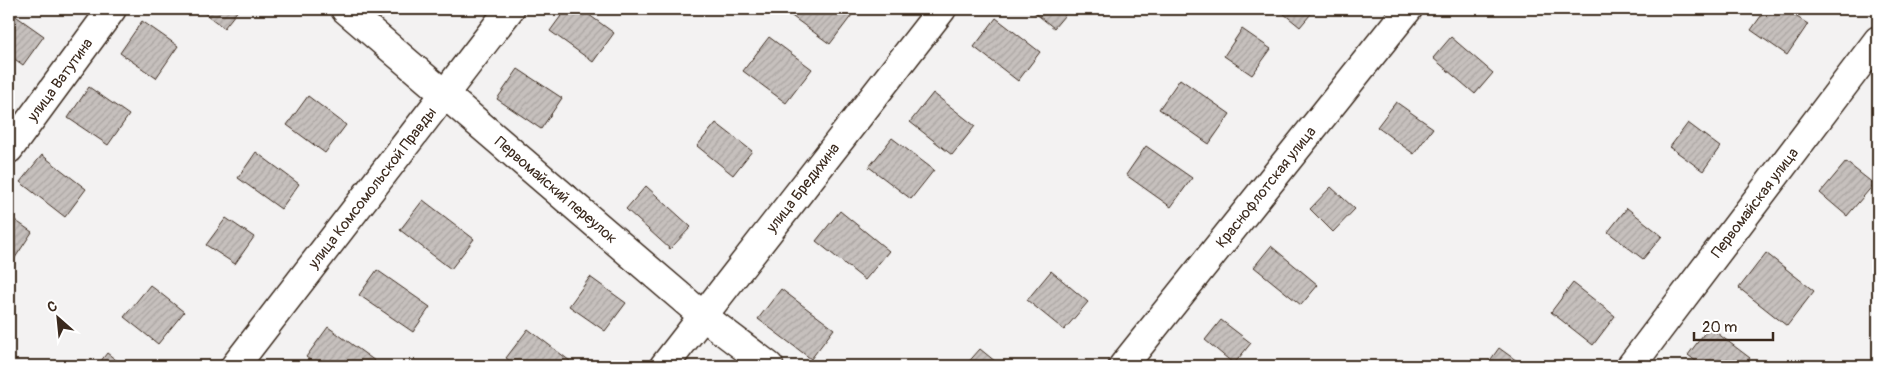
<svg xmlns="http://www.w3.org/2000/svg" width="1887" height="375" viewBox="0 0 1887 375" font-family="Pangolin,sans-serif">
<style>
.building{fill:url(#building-hatch);stroke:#3b2a1e}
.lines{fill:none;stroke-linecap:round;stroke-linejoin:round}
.street-casing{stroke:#3b2a1e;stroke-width:31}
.street{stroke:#fff;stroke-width:28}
.labels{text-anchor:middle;stroke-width:4.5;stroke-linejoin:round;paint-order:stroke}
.street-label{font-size:15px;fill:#3b2a1e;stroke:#fff}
</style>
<defs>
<pattern id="building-hatch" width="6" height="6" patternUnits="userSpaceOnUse" patternTransform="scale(1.25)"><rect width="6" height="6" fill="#c6c0bd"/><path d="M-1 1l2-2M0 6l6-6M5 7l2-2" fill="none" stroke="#aba5a2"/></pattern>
</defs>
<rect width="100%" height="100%" fill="#f3f2f2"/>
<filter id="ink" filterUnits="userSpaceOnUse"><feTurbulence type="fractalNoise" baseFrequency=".02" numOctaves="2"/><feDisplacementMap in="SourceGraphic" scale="10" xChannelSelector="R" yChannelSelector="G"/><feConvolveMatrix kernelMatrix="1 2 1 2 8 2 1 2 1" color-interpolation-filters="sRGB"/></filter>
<g filter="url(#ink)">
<g class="building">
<polygon points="199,9 239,9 224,28"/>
<polygon points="566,9 581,9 614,33 593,62 550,31"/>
<polygon points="782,9 844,9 852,15 830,44"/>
<polygon points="1030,9 1070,9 1054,28"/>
<polygon points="1278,9 1315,9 1300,27"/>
<polygon points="1766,9 1784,9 1808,24 1787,55 1751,30"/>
<polygon points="10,12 44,36 23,65 9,55"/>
<polygon points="996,18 1040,52 1018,81 974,47"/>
<polygon points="142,21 178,46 156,78 120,53"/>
<polygon points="1242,29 1271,49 1252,75 1224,56"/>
<polygon points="769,37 812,69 786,103 743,71"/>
<polygon points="1451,37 1493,73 1475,94 1433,58"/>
<polygon points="518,69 562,98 541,129 497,99"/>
<polygon points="1180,79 1230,114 1209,144 1159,109"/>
<polygon points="89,87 129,115 108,145 68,118"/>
<polygon points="933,93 975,126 952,155 910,122"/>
<polygon points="308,96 346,125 325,153 287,125"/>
<polygon points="1396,102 1433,128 1414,154 1377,127"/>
<polygon points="716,123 752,151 733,175 697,146"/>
<polygon points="1688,123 1720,147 1703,171 1670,147"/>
<polygon points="892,138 934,170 911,199 869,167"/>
<polygon points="1146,146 1192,178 1171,207 1126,175"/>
<polygon points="256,152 299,184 281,209 238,178"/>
<polygon points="42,155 86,189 65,217 20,182"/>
<polygon points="1846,162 1874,184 1847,216 1820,193"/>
<polygon points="646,186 691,227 670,249 626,209"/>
<polygon points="1331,187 1355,209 1333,232 1310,209"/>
<polygon points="423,200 474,239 451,269 400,230"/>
<polygon points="1627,208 1662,236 1643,259 1608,232"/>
<polygon points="840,211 889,251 865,280 816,241"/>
<polygon points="9,216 32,232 11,264 9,262"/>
<polygon points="226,218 254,237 235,264 206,245"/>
<polygon points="1271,246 1318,285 1301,305 1254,267"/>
<polygon points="1766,253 1814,291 1787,326 1739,288"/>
<polygon points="377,270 430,307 413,332 359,295"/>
<polygon points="1051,271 1088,302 1064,330 1027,300"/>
<polygon points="590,277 626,303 605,331 569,306"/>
<polygon points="1573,283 1615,316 1593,345 1551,312"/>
<polygon points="150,285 184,312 158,344 124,317"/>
<polygon points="781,289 834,329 811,359 758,319"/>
<polygon points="1221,320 1251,343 1234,364 1205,340"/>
<polygon points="328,327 375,361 371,366 318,366 306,357"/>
<polygon points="1709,327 1750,358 1744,366 1702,366 1688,355"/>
<polygon points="528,329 570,361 566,366 517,366 506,358"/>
<polygon points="1499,348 1524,366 1486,366"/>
<polygon points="980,349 1001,366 965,366"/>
<polygon points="107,353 124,366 97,366"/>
</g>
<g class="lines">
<g class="street-casing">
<g id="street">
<path id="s1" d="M 345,9 L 703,316 L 769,366"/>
<path id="s2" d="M 9,149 L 112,9"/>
<path id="s3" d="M 235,366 L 510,9"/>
<path id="s4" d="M 664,366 L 942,9"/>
<path id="s5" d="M 1123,366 L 1408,9"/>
<path id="s6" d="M 1631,366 L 1878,40"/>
</g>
</g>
<use href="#street" class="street"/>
</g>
</g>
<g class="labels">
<g class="street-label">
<text dy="5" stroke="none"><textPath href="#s2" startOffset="86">улица Ватутина</textPath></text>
<text dy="5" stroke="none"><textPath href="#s4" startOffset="226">улица Бредихина</textPath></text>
<text dy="5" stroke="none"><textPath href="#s3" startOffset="225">улица Комсомольской Правды</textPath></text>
<text dy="5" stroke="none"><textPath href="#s5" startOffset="229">Краснофлотская улица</textPath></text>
<text dy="5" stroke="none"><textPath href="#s1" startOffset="278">Первомайский переулок</textPath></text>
<text dy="5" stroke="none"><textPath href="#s6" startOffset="205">Первомайская улица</textPath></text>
</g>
</g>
<rect width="1887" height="375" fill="none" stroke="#fff" stroke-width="30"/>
<rect x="15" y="15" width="1857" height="345" fill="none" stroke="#3b2a1e" stroke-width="2" filter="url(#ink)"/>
<g transform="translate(58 318) rotate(333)" stroke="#ffffff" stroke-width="4" paint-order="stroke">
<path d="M0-4L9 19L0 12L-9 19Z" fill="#3b2a1e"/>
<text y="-8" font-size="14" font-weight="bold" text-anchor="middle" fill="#3b2a1e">С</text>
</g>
<path d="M1694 332v8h79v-8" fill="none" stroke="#3b2a1e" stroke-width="2.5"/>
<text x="1702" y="332" font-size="15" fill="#3b2a1e" stroke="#ffffff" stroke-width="4" paint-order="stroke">20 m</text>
</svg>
